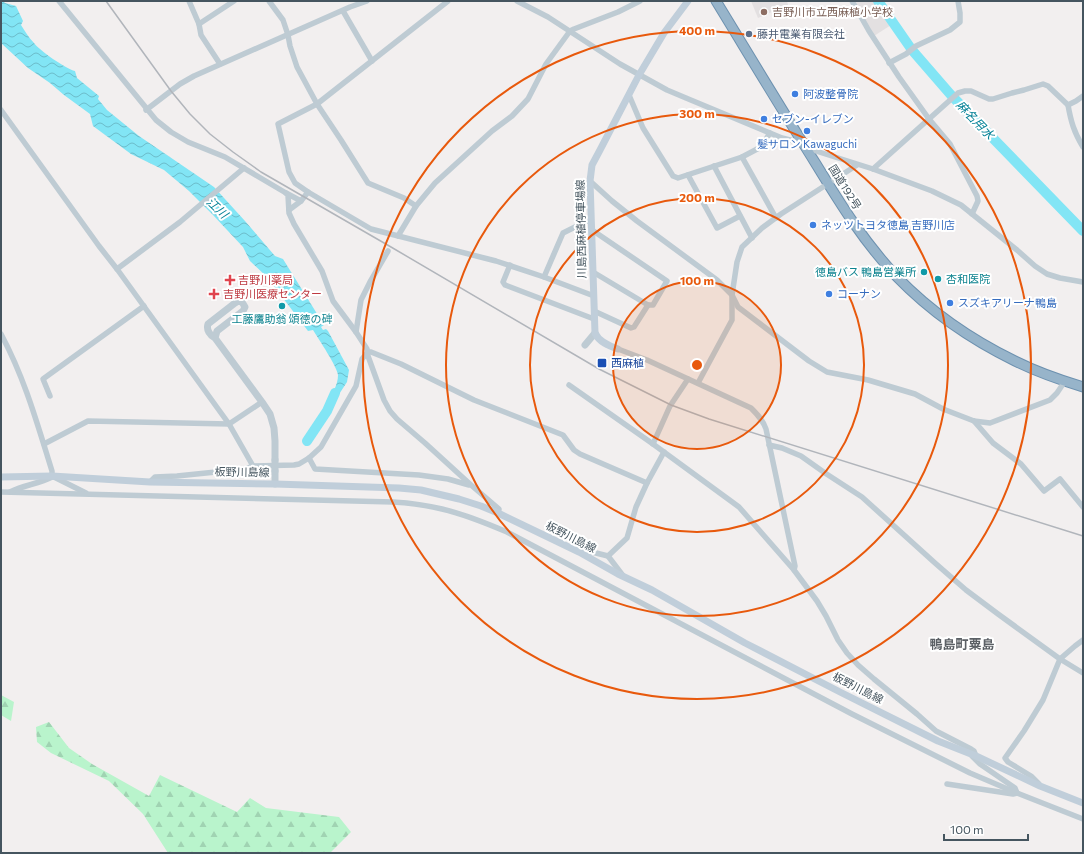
<svg xmlns="http://www.w3.org/2000/svg" width="1084" height="854" viewBox="0 0 1084 854" font-family="Commissioner,'Noto Sans JP',sans-serif">
<style>
.education{fill:#e3e0e1}
.forest{fill:url(#forest-firs)}
.water{fill:url(#water-waves)}
.lines{fill:none;stroke-linecap:round;stroke-linejoin:round}
.river{stroke:#82e5f5;stroke-width:10}
.trunk-casing{stroke:#6d91af;stroke-width:11}
.minor{stroke:#becbd3;stroke-width:5.5}
.tertiary{stroke:#becbd3;stroke-width:7}
.secondary{stroke:#c0ceda;stroke-width:7}
.trunk{stroke:#97b4ca;stroke-width:9}
.rail{stroke:#b1b5bb;stroke-width:1.5}
.tertiary-bridge{stroke:#becbd3;stroke-width:7}
.ring{fill:none;stroke:#e8590c;stroke-width:2}
.education-dot{fill:#8d6e63;stroke:#fff;stroke-width:1.5}
.service-dot{fill:#5c6f8a;stroke:#fff;stroke-width:1.5}
.shop-dot{fill:#3f7fe0;stroke:#fff;stroke-width:1.5}
.culture-dot{fill:#0f9aa8;stroke:#fff;stroke-width:1.5}
.health-dot{fill:#e0444e;stroke:#fff;stroke-width:1.5}
.transit-dot{fill:#1a4fb4;stroke:#fff;stroke-width:1.5}
.labels{text-anchor:middle;stroke-width:4;stroke-linejoin:round;paint-order:stroke}
.education-label{font-size:11px;fill:#785e54;stroke:#fff;text-anchor:start}
.service-label{font-size:11px;fill:#4e5e75;stroke:#fff;text-anchor:start}
.shop-label{font-size:11px;fill:#366cbe;stroke:#fff;text-anchor:start}
.street-label{font-size:11px;fill:#45555f;stroke:#fff}
.culture-label{font-size:11px;fill:#0d838f;stroke:#fff;text-anchor:end}
.health-label{font-size:11px;fill:#be3a42;stroke:#fff;text-anchor:start}
.transit-label{font-size:11px;fill:#164399;stroke:#fff;text-anchor:start}
.water-label{font-size:12px;font-style:italic;fill:#038196;stroke:#fff}
.quarter-label{font-size:13px;font-weight:bold;fill:#5b6065;stroke:#fff}
.centre{fill:#e8590c;stroke:#fff;stroke-width:2}
.ring-label{font-size:12px;text-anchor:middle;font-weight:bold;fill:#e8590c;stroke:#fff;stroke-width:4;stroke-linejoin:round;paint-order:stroke}
</style>
<defs>
<pattern id="forest-firs" width="22" height="20" patternUnits="userSpaceOnUse"><rect width="22" height="20" fill="#b9f4cc"/><path d="M5 1l3.5 6h-7zM16 11l3.5 6h-7z" fill="#a0d3b2"/></pattern>
<pattern id="water-waves" width="16" height="10" patternUnits="userSpaceOnUse"><rect width="16" height="10" fill="#82e5f5"/><path d="M0 5q4-4 8 0t8 0" fill="none" stroke="#6cbcca"/></pattern>
</defs>
<rect width="100%" height="100%" fill="#f2efef"/>
<g class="education">
<polygon points="751,1 787,1 788,5 758,18"/>
<polygon points="854,1 876,1 891,25 874,36"/>
</g>
<g class="forest">
<polygon points="1,695 14,702 11,721 1,715"/>
<polygon points="49,722 69,748 92,764 149,796 160,775 237,812 250,798 266,808 339,817 351,832 330,853 168,853 143,814 109,781 51,753 37,742 36,727"/>
</g>
<path class="water" d="M 1,1 L 3,1 L 5,3 L 16,6 L 23,21 L 21,25 C 25,31 29,38 34,43 C 39,50 66,69 75,71 L 77,78 L 99,96 L 98,99 L 107,110 L 139,136 L 214,187 L 245,221 L 275,256 L 283,259 L 324,325 L 321,327 L 323,330 L 326,329 L 328,331 L 349,370 L 347,382 L 332,405 L 328,402 C 332,394 338,385 338,375 C 338,368 318,338 313,330 L 308,331 L 267,277 L 250,261 L 243,247 L 213,215 L 189,191 L 164,170 L 131,154 L 93,126 L 90,114 L 64,95 L 50,83 L 28,68 L 1,43 Z"/>
<g class="lines">
<g class="river">
<polyline points="878,1 912,50 951,95 1083,231"/>
<polyline points="307,441 327,411 335,393"/>
</g>
<g class="trunk-casing">
<path id="trunk" d="M 716,1 C 749,55 782,110 816,164 C 841,205 864,242 897,277 C 930,311 972,340 1015,361 C 1037,372 1060,380 1083,387"/>
</g>
<g class="minor">
<polyline points="59,1 156,120 171,132 188,142 225,157 286,193 288,195 289,213 294,224 322,271 333,301 356,332 367,349 368,356 384,400 390,411 397,419 425,443 471,485 499,509 498,513"/>
<polyline points="189,1 199,24 201,35 220,64"/>
<polyline points="269,1 283,20 288,35 290,46 297,67 317,104 341,140 368,183 404,198 416,206"/>
<polyline points="448,1 317,104 278,124 289,172 295,183 308,192 371,229 496,261 544,277 594,296"/>
<polyline points="517,1 548,17 620,64 667,90 686,98 782,138 802,143 816,151 873,169 932,191 961,205 1017,250 1035,266 1047,274 1060,278 1083,282"/>
<polyline points="852,1 869,31 899,77 929,119 950,144 977,196 978,201 972,214"/>
<polyline points="343,11 372,61"/>
<polyline points="199,24 234,1"/>
<polyline points="889,63 906,54 916,46 950,30 960,22 960,13 958,1"/>
<polyline points="629,95 643,128 673,176 678,178 742,157 761,147 770,133"/>
<path d="M 1068,105 C 1071,122 1074,132 1083,147"/>
<polyline points="1,110 99,246 117,269 229,424 253,466"/>
<polyline points="146,110 180,84 194,76 350,7 367,1"/>
<polyline points="742,157 776,218"/>
<polyline points="714,166 752,238"/>
<polyline points="873,169 958,93 965,91 971,91 989,99 993,99 1012,93 1024,90 1043,84 1048,86 1068,105 1076,101 1083,96"/>
<polyline points="688,175 717,228 740,216"/>
<polyline points="590,181 612,201 637,221 717,280 732,295 738,307 809,361 827,372 868,380 915,394 943,409 974,421 990,423 1050,400 1057,393 1065,381"/>
<polyline points="286,193 301,201"/>
<polyline points="289,210 301,201 308,192"/>
<polyline points="592,230 667,281 653,305 648,305 593,272"/>
<polyline points="398,236 416,206 435,183 492,131 512,116 528,99 546,64 570,31 574,29 618,12 640,1"/>
<polyline points="510,265 503,282 505,285 594,319"/>
<polyline points="117,269 180,222 244,168"/>
<polyline points="544,277 563,233 591,219"/>
<polyline points="594,311 631,328 634,327 648,305"/>
<polyline points="356,332 361,300 370,282 388,251"/>
<path d="M 1,334 C 25,379 37,423 52,471 L 52,476"/>
<path d="M 618,349 L 647,360 L 751,408 C 757,414 763,420 766,429 L 795,566 L 794,570 L 817,601 L 826,616 L 838,640 L 847,653 L 858,665 L 874,679 L 917,714 L 936,731 L 971,749 L 974,751 L 976,756"/>
<polyline points="368,352 371,352 401,364 474,400 563,435 574,450 580,454 647,483"/>
<polyline points="698,383 732,320 732,295 737,262 742,247 762,228 781,214 857,165"/>
<polyline points="569,385 653,444 724,496 739,507 794,570"/>
<polyline points="50,396 43,379 144,306"/>
<polyline points="974,421 993,443 1021,464 1044,491 1060,479 1083,507"/>
<polyline points="44,444 88,421 229,424 262,402"/>
<polyline points="653,444 670,406 688,379"/>
<polyline points="769,445 782,448 801,456 825,473 862,497 935,563 966,590 998,614 1060,659 1043,700 1024,731 1005,758 1008,762 1031,776 1039,784"/>
<polyline points="309,458 315,469 419,475 448,479 469,485"/>
<polyline points="54,477 86,493"/>
<polyline points="150,482 155,477 177,476 245,469 253,466 294,465 299,464 309,458 321,447 356,386 362,359 368,352"/>
<path d="M 1,492 L 393,502 C 409,503 426,505 442,509 C 464,514 486,523 507,532 L 852,714 L 970,773 L 1017,793 L 1083,819"/>
<path d="M 10,492 C 23,485 39,484 52,477"/>
<polyline points="579,552 584,550 608,556 627,538 636,507 647,483 664,452"/>
<polyline points="608,556 624,577"/>
<polyline points="1083,640 1075,646 1060,659 1083,673"/>
<polyline points="972,756 980,764 1015,788 1017,793"/>
<polyline points="947,784 1013,794 1017,793"/>
</g>
<g class="tertiary">
<path d="M 215,338 L 217,331 L 243,311 L 245,307 L 242,302 L 238,301 L 235,303 L 208,324 C 206,330 210,335 215,338 L 262,402 L 270,414 L 274,428 L 275,441 L 275,460"/>
<polyline points="585,345 595,333"/>
<polyline points="275,471 275,484"/>
</g>
<g class="secondary">
<path d="M 618,349 C 609,346 599,342 595,333 L 590,181 L 592,165 L 600,150 L 639,75 L 664,33 L 688,1"/>
<polyline points="1,477 52,476 150,482 275,484 399,488 421,490 459,499 481,506 498,513 579,552 618,574 652,590 745,643 840,692 938,741 976,756 1040,786 1083,803"/>
</g>
<use href="#trunk" class="trunk"/>
<polyline class="rail" points="106,1 171,91 190,114 210,134 233,152 261,172 391,247 599,369 671,405 709,419 1083,536"/>
<polyline class="tertiary-bridge" points="275,471 275,460"/>
</g>
<circle cx="697" cy="365" r="84" fill="#e8590c" fill-opacity=".12"/>
<g class="ring">
<circle cx="697" cy="365" r="84"/>
<circle cx="697" cy="365" r="167"/>
<circle cx="697" cy="365" r="251"/>
<circle cx="697" cy="365" r="334"/>
</g>
<circle class="education-dot" cx="764" cy="12" r="4"/>
<circle class="service-dot" cx="749" cy="34" r="4"/>
<g class="shop-dot">
<circle cx="795" cy="94" r="4"/>
<circle cx="764" cy="119" r="4"/>
<circle cx="807" cy="131" r="4"/>
<circle cx="813" cy="225" r="4"/>
<circle cx="829" cy="294" r="4"/>
<circle cx="950" cy="303" r="4"/>
</g>
<g class="culture-dot">
<circle cx="924" cy="272" r="4"/>
<circle cx="938" cy="279" r="4"/>
<circle cx="282" cy="306" r="4"/>
</g>
<g class="health-dot">
<path d="M228 274h4v4h4v4h-4v4h-4v-4h-4v-4h4z"/>
<path d="M212 288h4v4h4v4h-4v4h-4v-4h-4v-4h4z"/>
</g>
<rect class="transit-dot" x="597" y="358" width="10" height="10" rx="2"/>
<g class="labels">
<g class="education-label">
<text x="772" y="16">吉野川市立西麻植小学校</text>
</g>
<g class="service-label">
<text x="757" y="38">藤井電業有限会社</text>
</g>
<g class="shop-label">
<text x="803" y="98">阿波整骨院</text>
<text x="772" y="123">セブン-イレブン</text>
<text x="807" y="148" text-anchor="middle">髪サロン Kawaguchi</text>
<text x="821" y="229">ネッツトヨタ徳島 吉野川店</text>
<text x="837" y="298">コーナン</text>
<text x="958" y="307">スズキアリーナ鴨島</text>
</g>
<g class="street-label">
<text transform="translate(845 187) rotate(58)" y="4">国道192号</text>
<text transform="translate(581 229) rotate(-91)" y="4">川島西麻植停車場線</text>
<text transform="translate(242 472) rotate(1)" y="4">板野川島線</text>
<text transform="translate(571 537) rotate(27)" y="4">板野川島線</text>
<text transform="translate(858 688) rotate(27)" y="4">板野川島線</text>
</g>
<g class="culture-label">
<text x="916" y="276">徳島バス 鴨島営業所</text>
<text x="946" y="283" text-anchor="start">杏和医院</text>
<text x="282" y="323" text-anchor="middle">工藤鷹助翁 頌徳の碑</text>
</g>
<g class="health-label">
<text x="238" y="284">吉野川薬局</text>
<text x="223" y="298">吉野川医療センター</text>
</g>
<g class="transit-label">
<text x="611" y="367">西麻植</text>
</g>
<g class="water-label">
<text transform="translate(975 120) rotate(46)" y="4">麻名用水</text>
<text transform="translate(217 208) rotate(43)" y="4">江川</text>
</g>
<g class="quarter-label">
<text x="962" y="649">鴨島町粟島</text>
</g>
</g>
<circle cx="697" cy="365" r="6" class="centre"/>
<g class="ring-label">
<text x="697" y="35">400 m</text>
<text x="697" y="118">300 m</text>
<text x="697" y="202">200 m</text>
<text x="697" y="285">100 m</text>
</g>
<rect width="1084" height="854" fill="none" stroke="#45555f" stroke-width="4"/>
<path d="M944 834v6h84v-6" fill="none" stroke="#45555f" stroke-width="2"/>
<text x="950" y="834" font-size="12" fill="#45555f" stroke="#ffffff" stroke-width="3" paint-order="stroke">100 m</text>
</svg>
